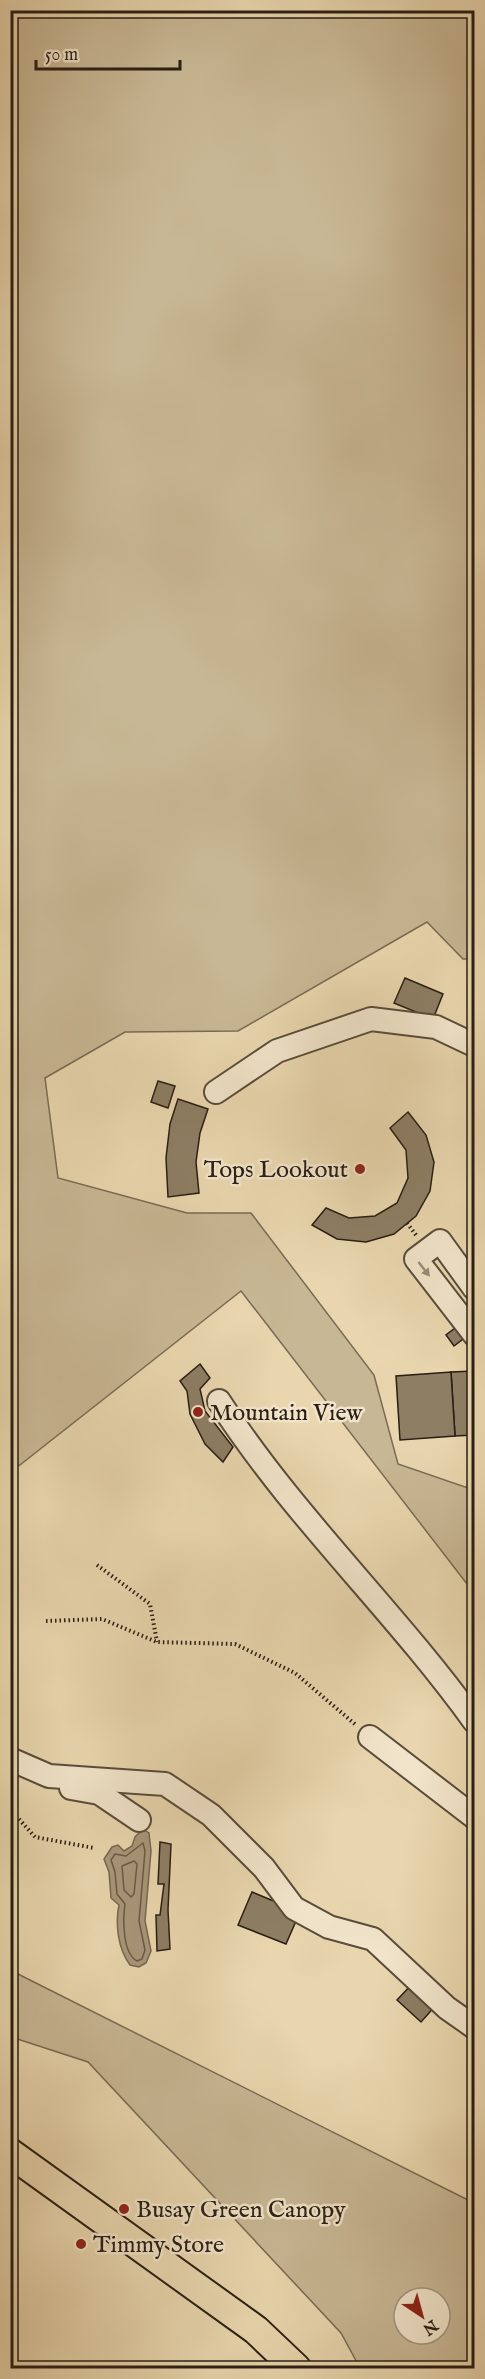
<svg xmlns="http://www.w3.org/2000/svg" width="485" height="2379" viewBox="0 0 485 2379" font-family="'IM FELL English',serif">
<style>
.green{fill:#c8b794;stroke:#786a54;stroke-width:1.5;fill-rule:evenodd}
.water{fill:#a8977a;stroke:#756751;stroke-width:1.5}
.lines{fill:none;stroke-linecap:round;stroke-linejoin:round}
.shore{stroke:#685a47;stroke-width:1.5}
.building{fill:#8d7e64;stroke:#291e14;stroke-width:1.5}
.minor-casing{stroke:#594c3a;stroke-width:26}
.major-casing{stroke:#291e14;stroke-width:32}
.path{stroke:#291e14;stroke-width:4;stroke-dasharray:1.5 3;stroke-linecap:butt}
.minor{stroke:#f1e4ca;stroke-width:22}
.major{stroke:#e9d6ae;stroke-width:28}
.oneway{fill:#978b78}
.poi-dot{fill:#8f2418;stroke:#f1e4ca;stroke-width:2}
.labels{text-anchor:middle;stroke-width:5;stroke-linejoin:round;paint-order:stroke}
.poi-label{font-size:24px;fill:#291e14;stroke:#f1e4ca;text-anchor:start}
</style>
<rect width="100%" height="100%" fill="#e9d6ae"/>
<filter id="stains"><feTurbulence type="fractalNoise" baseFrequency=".00333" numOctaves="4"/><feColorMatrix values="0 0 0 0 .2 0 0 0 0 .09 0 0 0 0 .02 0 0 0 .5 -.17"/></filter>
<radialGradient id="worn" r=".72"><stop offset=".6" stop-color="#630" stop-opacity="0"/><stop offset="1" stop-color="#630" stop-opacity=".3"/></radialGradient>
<g class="green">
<polygon points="11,10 474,11 474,959 463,959 427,922 238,1031 125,1032 45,1078 58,1178 187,1213 251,1213 374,1375 398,1464 474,1490 474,1593 241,1291 11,1472"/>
<path d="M 10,1970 L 474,2203 L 474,2368 L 360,2368 L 341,2333 L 88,2062 L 11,2037 ZM 404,2298 L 440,2298 L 440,2334 L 404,2334 Z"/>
</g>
<path class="water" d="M 143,1829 L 149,1833 L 151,1851 L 145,1921 L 151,1951 L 146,1963 L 139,1967 L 130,1965 C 118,1949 115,1924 119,1905 L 111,1898 L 109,1872 L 104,1859 L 112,1847 L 118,1845 L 124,1851 L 132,1846 L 135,1837 Z"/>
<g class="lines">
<g class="shore">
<path d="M 143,1843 L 145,1851 L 139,1921 L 145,1950 L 142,1959 L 137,1961 C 122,1953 123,1918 125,1904 L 117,1894 L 115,1872 L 111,1860 L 115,1854 L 126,1856 Z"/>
<polygon points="134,1861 137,1864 134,1894 131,1897 124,1890 122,1866"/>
</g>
</g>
<g class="building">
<polygon points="405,978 443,994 433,1019 394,1003"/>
<polygon points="158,1081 175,1086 168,1108 151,1102"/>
<polygon points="178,1099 208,1109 200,1133 196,1162 199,1193 168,1197 166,1158 170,1124"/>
<polygon points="408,1112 426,1135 434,1162 430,1191 416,1216 394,1234 366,1242 337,1239 312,1225 326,1208 349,1218 375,1216 397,1203 408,1178 406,1150 390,1128"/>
<polygon points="463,1322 471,1333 454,1346 446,1335"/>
<polygon points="200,1364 210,1378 200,1389 205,1411 233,1447 223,1462 205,1444 190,1414 187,1391 180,1381"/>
<polygon points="474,1371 474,1435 455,1436 451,1372"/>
<polygon points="451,1372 455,1436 400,1440 396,1376"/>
<polygon points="160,1842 171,1844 168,1910 170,1949 157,1951 156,1915 160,1915 164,1884 158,1884"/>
<polygon points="252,1892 300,1912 286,1944 238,1925"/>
<polygon points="414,1982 437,2004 421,2022 397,2000"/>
</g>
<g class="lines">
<g class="minor-casing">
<g id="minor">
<polyline points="216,1092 277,1051 371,1019 436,1027 474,1045"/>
<polyline points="474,1288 440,1241 416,1259 474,1334"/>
<path d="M 219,1401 C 293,1516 394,1610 474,1721"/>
<polyline points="370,1737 474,1817"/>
<polyline points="10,1759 49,1776 165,1784 211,1815 264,1868 294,1908 329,1927 373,1939 447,2008 474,2027"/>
<polyline points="71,1788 99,1793 139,1820"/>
</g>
</g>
<g class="major-casing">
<polyline id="major" points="10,2153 256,2330 296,2368"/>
</g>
<g class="path">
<polyline points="407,1223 416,1235"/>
<polyline points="97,1565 150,1604 157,1642"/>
<polyline points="46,1621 102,1619 157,1642 235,1644 295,1673 356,1725"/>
<polyline points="10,1809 35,1837 94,1848"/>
</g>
<use href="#minor" class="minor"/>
<use href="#major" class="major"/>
</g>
<defs><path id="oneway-solid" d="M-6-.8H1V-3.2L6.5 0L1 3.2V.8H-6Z" transform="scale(1.5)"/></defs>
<use class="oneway" href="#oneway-solid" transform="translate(424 1269) rotate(52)"/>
<g class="poi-dot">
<circle cx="360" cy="1169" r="6"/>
<circle cx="198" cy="1412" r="6"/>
<circle cx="124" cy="2209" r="6"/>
<circle cx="81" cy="2244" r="6"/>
</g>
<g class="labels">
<g class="poi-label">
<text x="348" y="1177" text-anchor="end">Tops Lookout</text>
<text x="210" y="1420">Mountain View</text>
<text x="136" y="2217">Busay Green Canopy</text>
<text x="93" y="2252">Timmy Store</text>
</g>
</g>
<rect width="485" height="2379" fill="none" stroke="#e9d6ae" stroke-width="36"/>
<rect x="12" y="12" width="461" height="2355" fill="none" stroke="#291e14" stroke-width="3"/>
<rect x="18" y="18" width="449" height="2343" fill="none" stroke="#291e14" stroke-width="1.5"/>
<g transform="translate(422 2316) rotate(144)"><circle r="28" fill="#f1e4ca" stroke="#a19581" stroke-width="1.5"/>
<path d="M0-4.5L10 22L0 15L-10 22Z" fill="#8f2418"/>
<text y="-9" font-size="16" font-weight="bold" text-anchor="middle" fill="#291e14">N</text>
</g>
<path d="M36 60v9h144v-9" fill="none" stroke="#291e14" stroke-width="3"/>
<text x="45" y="60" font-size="18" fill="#291e14" stroke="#f1e4ca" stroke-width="4.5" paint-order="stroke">50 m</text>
<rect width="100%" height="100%" filter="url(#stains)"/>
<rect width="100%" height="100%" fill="url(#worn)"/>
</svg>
